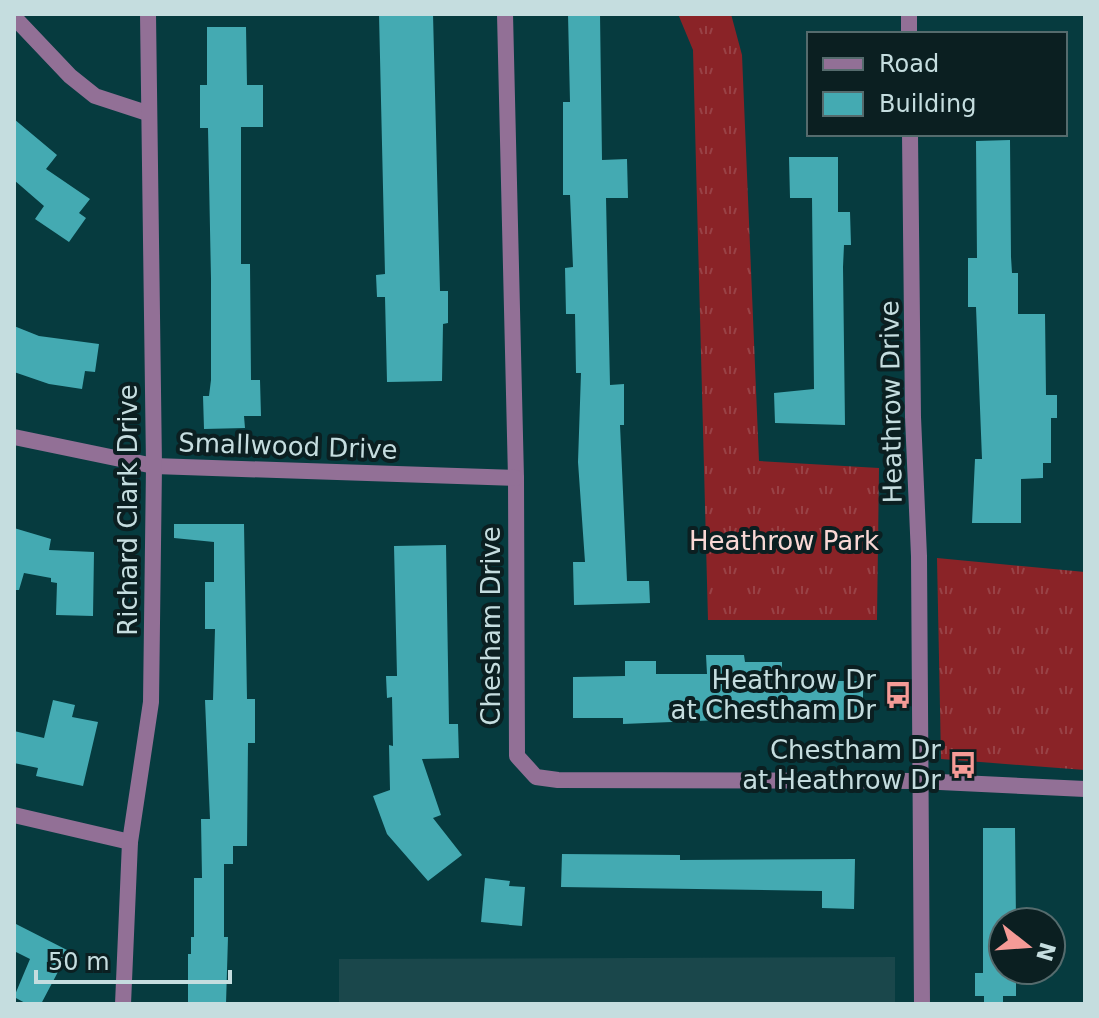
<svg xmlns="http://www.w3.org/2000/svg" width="1099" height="1018" viewBox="0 0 1099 1018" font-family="'DejaVu Sans',sans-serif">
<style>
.built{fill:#1a474b}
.grass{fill:url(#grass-tufts)}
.building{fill:#44aab2}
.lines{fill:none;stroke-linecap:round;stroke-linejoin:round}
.minor{stroke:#927096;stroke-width:16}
.labels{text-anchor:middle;stroke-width:8;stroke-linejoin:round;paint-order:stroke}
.street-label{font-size:26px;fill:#c5dddf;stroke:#0b1f21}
.park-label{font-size:26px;fill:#f9d8d5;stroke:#0b1f21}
.poi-label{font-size:26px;fill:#c5dddf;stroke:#0b1f21;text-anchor:end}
</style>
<defs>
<pattern id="grass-tufts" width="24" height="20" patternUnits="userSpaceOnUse" patternTransform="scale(2)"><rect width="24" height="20" fill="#8a2327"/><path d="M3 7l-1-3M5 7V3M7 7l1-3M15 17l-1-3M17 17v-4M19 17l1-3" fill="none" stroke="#994246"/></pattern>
</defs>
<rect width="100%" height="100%" fill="#063b3f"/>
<polygon class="built" points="895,957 895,1004 339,1004 339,959"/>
<g class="grass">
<polygon points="678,14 731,14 742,55 759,461 879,468 877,620 708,620 693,50"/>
<polygon points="937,558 1085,572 1085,770 941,759"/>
</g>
<g class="building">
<polygon points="379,14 433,14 440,291 448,291 448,323 443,324 442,381 387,382 385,297 377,297 376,275 385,274"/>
<polygon points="568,14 600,14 602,160 627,159 628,198 606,198 610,385 624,384 624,425 620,425 627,581 649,581 650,603 574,605 573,562 585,562 578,462 581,373 576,373 575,314 566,314 565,268 573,267 570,195 563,195 563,102 570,102"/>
<polygon points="207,27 246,27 247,85 263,85 263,127 241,127 241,264 250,264 251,380 260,380 261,416 244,416 245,428 204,429 203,396 209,396 211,380 211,279 208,128 200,128 200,85 207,85"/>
<polygon points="14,119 57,155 46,169 90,199 79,213 86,218 69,242 35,219 44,206 14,180"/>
<polygon points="1010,140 1011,257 1012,273 1018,273 1018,314 1045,314 1046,395 1057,395 1057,418 1051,418 1051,463 1043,463 1043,478 1021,479 1021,523 972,523 975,459 982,459 976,307 968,307 968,258 977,258 976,141"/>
<polygon points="789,157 838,157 838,212 850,212 851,245 844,245 843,267 845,425 775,423 774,393 814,389 812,198 790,198"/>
<polygon points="14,326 39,336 99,344 95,372 85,371 82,389 49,384 14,372"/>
<polygon points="174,524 244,524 247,699 255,699 255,743 248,743 247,846 233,846 233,864 224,864 224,937 228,937 226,1004 188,1004 188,954 191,954 191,937 194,937 194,878 202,878 201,819 210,819 205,700 213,700 215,629 205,629 205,582 214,582 214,542 174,538"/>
<polygon points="14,528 51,539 49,550 94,552 93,616 56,615 57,583 51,582 51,578 24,573 19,590 14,590"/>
<polygon points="446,545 449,724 458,724 459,758 422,759 441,815 433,818 462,855 428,881 387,834 373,796 390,790 389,745 393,746 392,697 387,698 386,676 397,676 394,546"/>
<polygon points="706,655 744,655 745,662 782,662 782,675 794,675 794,681 863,681 863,720 745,719 623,724 623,718 573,718 573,677 625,676 625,661 656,661 656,674 707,674"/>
<polygon points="53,700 75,705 72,717 98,722 83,786 36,776 38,768 14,763 14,731 44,738"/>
<polygon points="983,828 1015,828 1016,922 1003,922 1003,970 1016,970 1016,996 1003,996 1003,1004 984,1004 984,996 975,996 975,973 983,973"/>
<polygon points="562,854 680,855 680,860 855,859 854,909 822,908 822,891 561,887"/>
<polygon points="485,878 510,881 509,886 525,887 522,926 481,922"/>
<polygon points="14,923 69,951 41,1004 27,1004 14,997 30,959 14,951"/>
</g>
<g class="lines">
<g class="minor">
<polyline points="505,14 516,478 517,756 536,777 558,780 919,781 1085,789"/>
<polyline points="909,14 909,34"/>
<polyline points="14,17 70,76 95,96 147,113"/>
<polyline points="910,134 913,417 919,556 922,1004"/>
<polyline points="14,437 154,466 516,478"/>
<polyline points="14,815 130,842"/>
<polyline points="123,1004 130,842 151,702 154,466 148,14"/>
</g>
</g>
<defs>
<g id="bus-bare" transform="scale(2.16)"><path d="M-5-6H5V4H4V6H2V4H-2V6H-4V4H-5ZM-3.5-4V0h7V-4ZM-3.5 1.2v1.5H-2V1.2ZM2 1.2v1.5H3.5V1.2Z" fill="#f59b97" stroke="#0b1f21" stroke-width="2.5" paint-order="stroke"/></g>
</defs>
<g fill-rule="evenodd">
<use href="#bus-bare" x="898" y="695"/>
<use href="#bus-bare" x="963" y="765"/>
</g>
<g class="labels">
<g class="street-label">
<text transform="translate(891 402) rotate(-91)" y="9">Heathrow Drive</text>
<text transform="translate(288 446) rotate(2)" y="9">Smallwood Drive</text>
<text transform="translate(128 510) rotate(-90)" y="9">Richard Clark Drive</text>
<text transform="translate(491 626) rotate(-90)" y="9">Chesham Drive</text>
</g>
<g class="park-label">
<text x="784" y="550">Heathrow Park</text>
</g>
<g class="poi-label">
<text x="876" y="689">Heathrow Dr<tspan x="876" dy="30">at Chestham Dr</tspan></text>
<text x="941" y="759">Chestham Dr<tspan x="941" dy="30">at Heathrow Dr</tspan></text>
</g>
</g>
<rect width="1099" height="1018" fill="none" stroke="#c5dddf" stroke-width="32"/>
<rect x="807" y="32" width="260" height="104" fill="#0b1f21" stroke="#556b6d" stroke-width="2"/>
<rect x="823" y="58" width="40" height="12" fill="#927096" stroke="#556b6d" stroke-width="2"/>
<text x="879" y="72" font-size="24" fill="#c5dddf">Road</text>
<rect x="823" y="92" width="40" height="24" fill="#44aab2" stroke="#556b6d" stroke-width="2"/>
<text x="879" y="112" font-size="24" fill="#c5dddf">Building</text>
<g transform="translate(1027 946) rotate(107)"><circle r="38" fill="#0b1f21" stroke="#556b6d" stroke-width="2"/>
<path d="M0-6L14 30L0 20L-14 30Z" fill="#f59b97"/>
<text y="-12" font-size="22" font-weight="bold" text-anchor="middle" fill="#c5dddf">N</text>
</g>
<path d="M36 970v12h194v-12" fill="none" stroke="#c5dddf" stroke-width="4"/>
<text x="48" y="970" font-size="24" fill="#c5dddf" stroke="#0b1f21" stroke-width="6" paint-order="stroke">50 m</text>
</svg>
